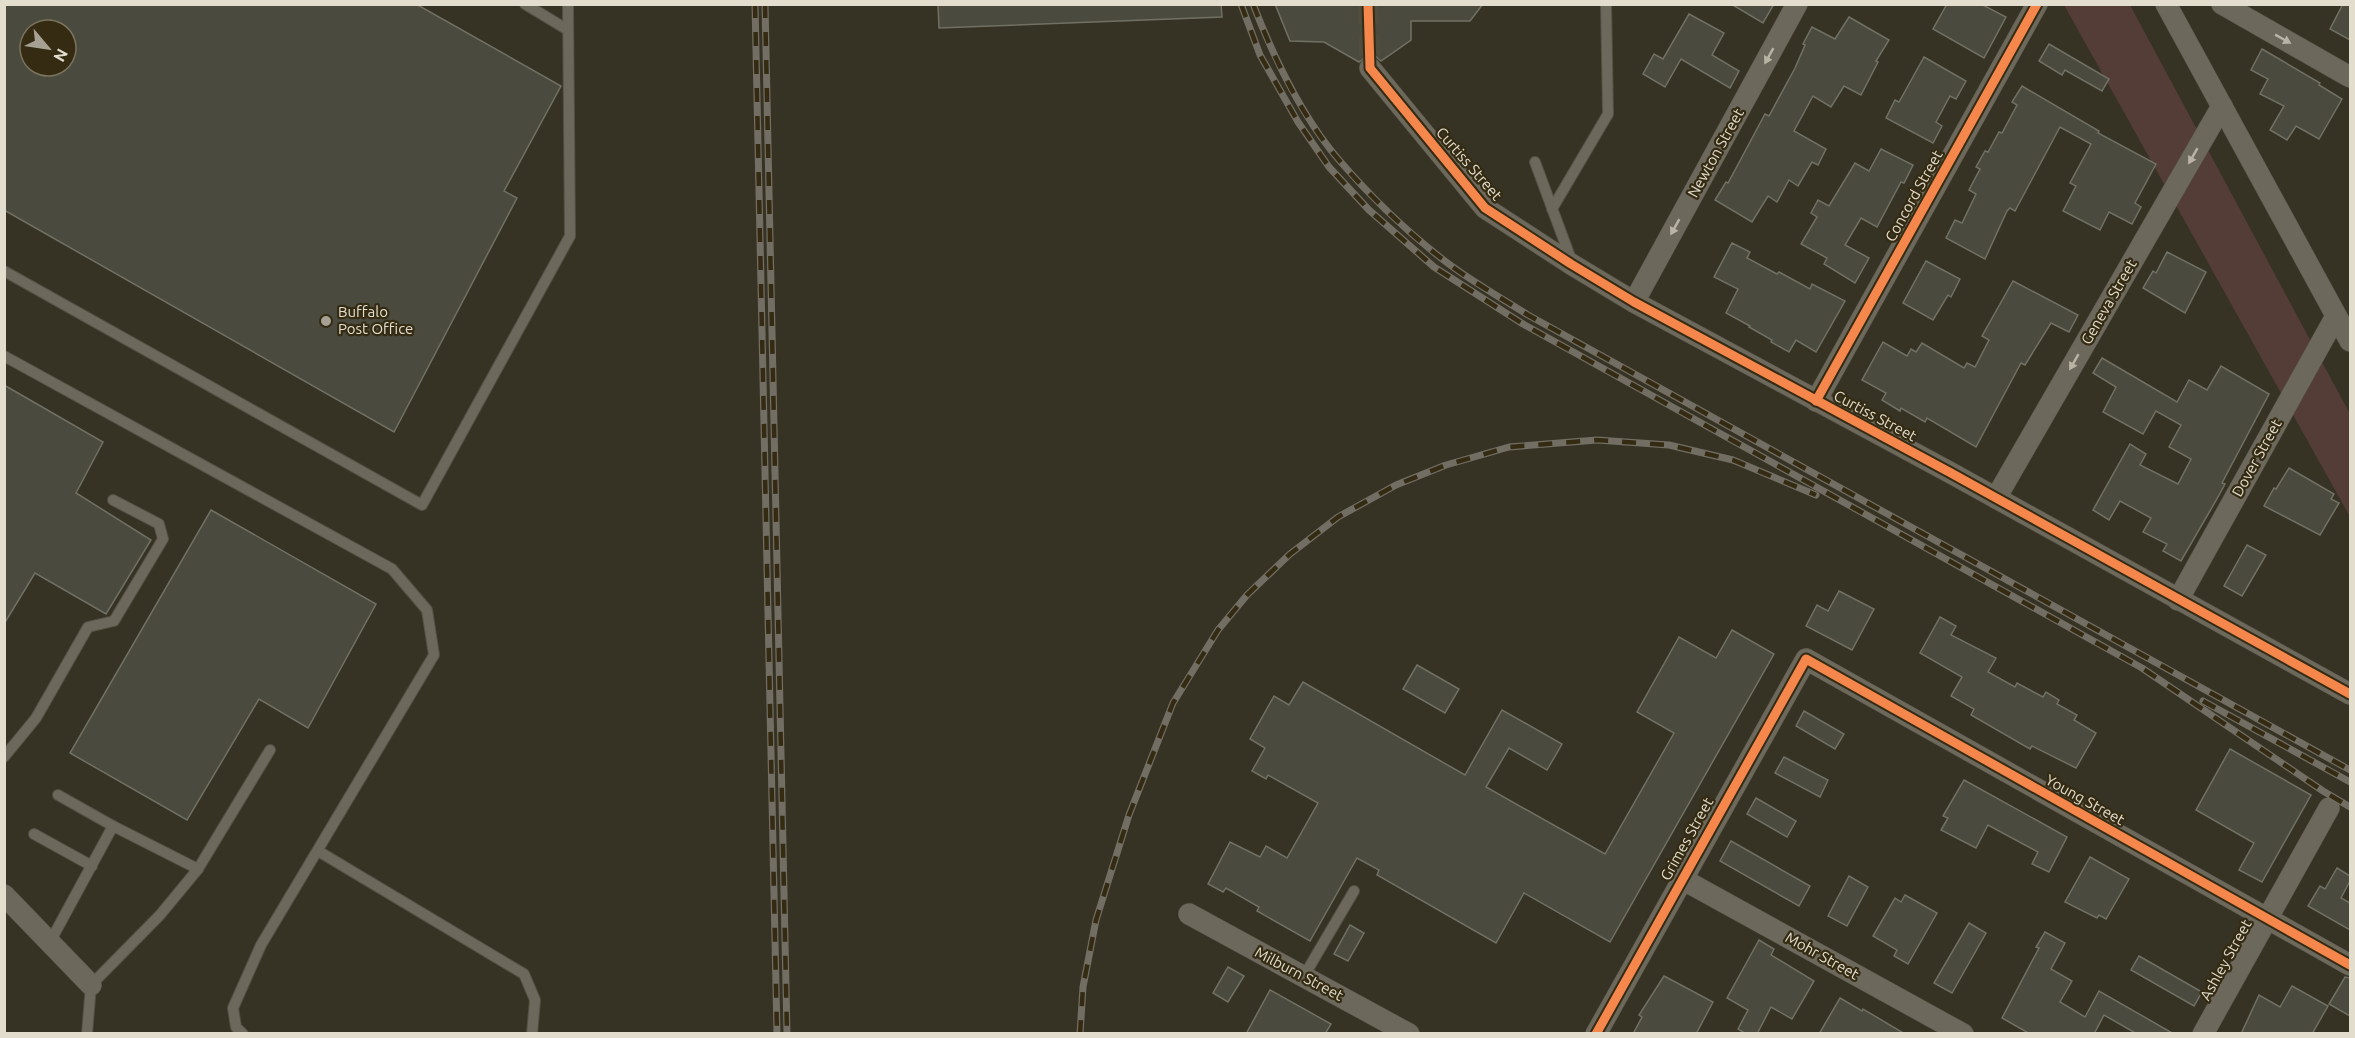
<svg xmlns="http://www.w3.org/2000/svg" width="2355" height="1038" viewBox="0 0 2355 1038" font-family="Ubuntu,sans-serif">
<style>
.green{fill:#543c37}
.building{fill:#4a4a3e;stroke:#707164;stroke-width:1.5;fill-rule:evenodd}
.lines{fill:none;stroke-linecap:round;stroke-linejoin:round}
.minor-tunnel{stroke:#504c3e;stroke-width:21;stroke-dasharray:21 10;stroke-linecap:butt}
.service-casing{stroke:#545044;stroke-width:12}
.minor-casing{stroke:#545044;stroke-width:22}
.service{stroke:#6c685c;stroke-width:10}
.minor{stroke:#6c685c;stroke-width:21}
.rail-casing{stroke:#726e64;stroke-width:7}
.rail{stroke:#342b12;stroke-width:4.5;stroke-dasharray:14;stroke-linecap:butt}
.cycleway-casing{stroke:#342b12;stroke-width:13}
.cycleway{stroke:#f5874c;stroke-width:9}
.oneway{fill:#b9b4a6}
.poi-dot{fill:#a6a192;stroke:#342b12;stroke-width:2}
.labels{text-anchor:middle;stroke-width:4.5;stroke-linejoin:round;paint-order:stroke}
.street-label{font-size:15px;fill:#e3ddce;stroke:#342b12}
.poi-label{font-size:15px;fill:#e3ddce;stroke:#342b12;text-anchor:start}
</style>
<rect width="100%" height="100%" fill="#363224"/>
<polygon class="green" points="2064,5 2130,5 2350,414 2350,514 2349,515"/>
<g class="building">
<path d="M 4,4 L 416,4 L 561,86 L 504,191 L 517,198 L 394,432 L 4,210 ZM 30,30 L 66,30 L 66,66 L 30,66 Z"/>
<polygon points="938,4 1221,4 1222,17 939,28"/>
<polygon points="1275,4 1483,4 1470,21 1411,21 1411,40 1381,61 1375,56 1369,55 1359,62 1324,42 1290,41"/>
<polygon points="1731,4 1774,4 1763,23"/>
<polygon points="1947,4 1981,4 2006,17 1984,58 1933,29"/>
<polygon points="2343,4 2350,4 2350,40 2330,29"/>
<polygon points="1689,14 1724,33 1712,55 1739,71 1730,88 1681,59 1665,87 1643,74 1654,54 1663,59"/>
<polygon points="1849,17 1889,40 1876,61 1878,62 1861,95 1844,86 1831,107 1813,96 1794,131 1826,149 1818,165 1812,162 1798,186 1789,180 1777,202 1768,196 1752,222 1715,200 1726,182 1728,183 1765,114 1769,116 1795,68 1805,45 1803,44 1812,27 1835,39"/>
<polygon points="2049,44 2109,79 2102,91 2065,70 2062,75 2039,61"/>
<polygon points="2262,49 2320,83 2319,85 2342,99 2319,139 2296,126 2287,140 2270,130 2284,106 2260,94 2268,79 2251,70"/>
<polygon points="1924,57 1966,81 1956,99 1950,96 1936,122 1942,126 1933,143 1886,118 1895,100 1899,102"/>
<polygon points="2022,86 2099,131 2098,133 2156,164 2135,203 2141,207 2132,224 2109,212 2100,230 2063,211 2076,186 2070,183 2091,144 2060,127 2015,211 2010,208 2007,211 1985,259 1946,238 1955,220 1962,223 1976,194 1969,190 1980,169 1976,167 1985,151 1988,152 1999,132 2002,133 2017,105 2012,102"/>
<polygon points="1881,149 1913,165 1904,183 1901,182 1877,227 1861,218 1845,245 1869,258 1855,283 1824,264 1827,258 1801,244 1817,217 1811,213 1818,200 1829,206 1855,163 1869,171"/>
<polygon points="1732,243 1750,252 1747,258 1777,274 1779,272 1810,289 1812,284 1845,301 1816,352 1796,340 1789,352 1771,342 1772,340 1749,327 1750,326 1726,313 1738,289 1714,277"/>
<polygon points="2167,252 2206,272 2185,313 2143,288 2153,271 2156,273"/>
<polygon points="1926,261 1960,279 1951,297 1948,295 1933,320 1903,303"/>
<polygon points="2013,281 2078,315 2069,332 2051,323 2025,365 2021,363 1976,447 1927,418 1925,422 1901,408 1900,411 1882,400 1886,393 1862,380 1883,342 1907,356 1911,349 1916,352 1922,343 1964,368 1967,363 1975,367 1989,340 1982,336"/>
<polygon points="2102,358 2177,402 2189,380 2207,390 2221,366 2269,394 2222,483 2225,484 2218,497 2181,561 2163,551 2167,544 2143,532 2151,518 2120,501 2109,520 2093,510 2130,444 2146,454 2140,465 2178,484 2191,459 2169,447 2181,425 2156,411 2143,434 2103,412 2116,387 2093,373"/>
<polygon points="4,385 103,442 76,493 151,540 106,614 35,573 4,624"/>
<polygon points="2289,468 2334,494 2331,499 2339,503 2320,535 2264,506 2274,488 2276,489"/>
<polygon points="211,510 376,604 308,728 259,699 187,820 70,753"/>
<polygon points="2247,545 2266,555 2242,596 2224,586"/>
<polygon points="1839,591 1874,609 1852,650 1806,626 1817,605 1828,611"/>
<polygon points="1940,617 1956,626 1951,635 1996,658 1988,672 2015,687 2017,683 2043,697 2046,692 2059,700 2057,704 2077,715 2074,720 2096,733 2076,768 2032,746 2030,749 1971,715 1974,709 1951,696 1962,677 1920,653"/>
<polygon points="1732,630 1774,654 1610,942 1524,893 1496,943 1377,875 1379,870 1357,858 1310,941 1257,911 1259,907 1226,888 1223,892 1208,884 1230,842 1260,857 1266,846 1287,858 1318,803 1268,775 1266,779 1252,771 1265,748 1250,739 1274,696 1289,705 1303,682 1465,775 1502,710 1562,744 1547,770 1509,748 1486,787 1605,854 1674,733 1637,712 1679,637 1716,658"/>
<polygon points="1417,665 1459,689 1445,713 1403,689"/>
<polygon points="1804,711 1844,734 1835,749 1796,726"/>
<polygon points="2230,749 2311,795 2262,882 2239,870 2254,843 2196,810"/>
<polygon points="1784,757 1828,780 1820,797 1775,773"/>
<polygon points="1964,780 2067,837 2049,872 2032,864 2038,852 1988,825 1976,848 1941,830 1948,818 1943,816"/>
<polygon points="1756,798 1796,821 1787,837 1747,814"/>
<polygon points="1731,841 1810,886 1799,906 1720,861"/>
<polygon points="2090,857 2129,879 2106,919 2099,915 2097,918 2065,902"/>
<polygon points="2337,868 2350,876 2350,881 2341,898 2350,903 2350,930 2308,906 2320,886 2325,889"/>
<polygon points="1849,876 1868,887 1847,926 1828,916"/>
<polygon points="1905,895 1937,913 1908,964 1894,956 1897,950 1873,936 1895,898 1901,902"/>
<polygon points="1969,923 1986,933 1952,993 1934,983"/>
<polygon points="1350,925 1364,933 1348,961 1334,954"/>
<polygon points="2045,932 2065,943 2051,969 2072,981 2060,1002 2085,1017 2099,991 2174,1034 2137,1034 2104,1015 2094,1034 2030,1034 2002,1018 2039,948 2036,947"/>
<polygon points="1759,940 1774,949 1771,955 1814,981 1792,1019 1771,1007 1757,1034 1746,1034 1738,1029 1748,1010 1727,998"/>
<polygon points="2139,956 2202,992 2194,1006 2131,970"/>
<polygon points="1228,967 1244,976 1228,1002 1213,993"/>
<polygon points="1664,976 1713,1002 1696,1034 1633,1034 1642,1017 1639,1015"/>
<polygon points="2345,977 2350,978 2350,1016 2329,1004"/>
<polygon points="2292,986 2328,1006 2312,1034 2241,1034 2259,995 2280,1007"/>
<polygon points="1270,990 1331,1024 1325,1034 1246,1034"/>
<polygon points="1840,998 1862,1011 1863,1009 1905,1034 1819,1034"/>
</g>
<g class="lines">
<polyline class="minor-tunnel" points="1368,4 1370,68"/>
<g class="service-casing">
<g id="service">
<polyline points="525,4 568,30"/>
<polyline points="1535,162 1572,262"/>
<polyline points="1552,209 1608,114 1606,4"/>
<polyline points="4,271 422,505 570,236 568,4"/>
<polyline points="4,356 392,569 427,610 434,655 261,945 233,1008 236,1027 243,1034"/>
<polyline points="4,757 36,718 88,627 114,621 163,539 159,524 113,500"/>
<polyline points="58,795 113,826"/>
<polyline points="34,834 92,866"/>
<polyline points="318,851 524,974 535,1000 532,1034"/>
<polyline points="198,869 270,750"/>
<polyline points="50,942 113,826 198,869 160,915 91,985 87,1034"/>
<polyline points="1304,976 1354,891"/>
</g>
</g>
<g class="minor-casing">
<g id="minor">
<polyline points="2166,4 2350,341"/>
<polyline points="2222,4 2350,77"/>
<polyline points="1370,68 1485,208 1571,264 1634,302 1951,473 2350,694"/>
<polyline points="1634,302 1797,4"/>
<polyline points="1816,401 2037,4"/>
<polyline points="1996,498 2222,106"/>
<polyline points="2178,600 2336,316"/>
<polyline points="1682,879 1963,1034"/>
<polyline points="4,895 91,985"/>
<polyline points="1189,914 1409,1034"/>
<polyline points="1596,1034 1806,659 2350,965"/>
<polyline points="2203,1034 2329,808"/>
</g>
</g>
<use href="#service" class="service"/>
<use href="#minor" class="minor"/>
<g class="rail-casing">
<g id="rail">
<polyline points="755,4 777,1034"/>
<polyline points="765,4 787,1034"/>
<polyline points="1241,4 1260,55 1298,122 1329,167 1369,210 1434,267 1523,324 2142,668 2323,791 2350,807"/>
<path d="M 1253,4 C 1274,58 1301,116 1339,160 C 1369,195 1404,229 1441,258 C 1467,279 1500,297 1528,315 L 2350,770"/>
<polyline points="2203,701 2350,782"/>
<polyline points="1080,1034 1083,987 1096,920 1129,815 1173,703 1218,630 1247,595 1290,554 1338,517 1396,485 1446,465 1509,447 1597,440 1669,445 1733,460 1816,495"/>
</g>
</g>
<use href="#rail" class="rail"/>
<g class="cycleway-casing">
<g id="cycleway">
<polyline points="1368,4 1370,68 1485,208 1571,264 1634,302 1951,473 2350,694"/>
<polyline points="1816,401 2037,4"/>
<polyline points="1596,1034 1806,659 2350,965"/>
</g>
</g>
<use href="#cycleway" class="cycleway"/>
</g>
<defs><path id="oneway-solid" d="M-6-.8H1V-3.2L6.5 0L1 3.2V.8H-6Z" transform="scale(1.5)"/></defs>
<g class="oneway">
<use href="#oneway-solid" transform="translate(2283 39) rotate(29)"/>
<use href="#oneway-solid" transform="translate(1769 56) rotate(119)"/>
<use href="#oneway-solid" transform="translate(2193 156) rotate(120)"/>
<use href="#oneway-solid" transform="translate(1675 227) rotate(119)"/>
<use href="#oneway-solid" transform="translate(2074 362) rotate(120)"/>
</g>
<circle class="poi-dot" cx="326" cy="321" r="6"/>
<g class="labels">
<g class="street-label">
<text transform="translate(1716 153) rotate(-61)" y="5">Newton Street</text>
<text transform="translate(1469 164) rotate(49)" y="5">Curtiss Street</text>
<text transform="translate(1914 196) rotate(-61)" y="5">Concord Street</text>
<text transform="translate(2109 302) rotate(-60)" y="5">Geneva Street</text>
<text transform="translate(1875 416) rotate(28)" y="5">Curtiss Street</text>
<text transform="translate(2257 458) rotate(-61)" y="5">Dover Street</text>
<text transform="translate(2085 800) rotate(29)" y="5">Young Street</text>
<text transform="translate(1687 839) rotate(-61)" y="5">Grimes Street</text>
<text transform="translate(1822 956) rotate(29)" y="5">Mohr Street</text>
<text transform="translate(2226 960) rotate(-61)" y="5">Ashley Street</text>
<text transform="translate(1299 974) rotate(28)" y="5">Milburn Street</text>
</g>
<g class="poi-label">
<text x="338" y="317">Buffalo<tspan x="338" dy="17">Post Office</tspan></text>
</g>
</g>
<rect width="2355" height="1038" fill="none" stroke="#e3ddce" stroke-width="12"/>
<g transform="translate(48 48) rotate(119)"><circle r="28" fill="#342b12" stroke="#7a725d" stroke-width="1.5"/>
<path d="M0-4.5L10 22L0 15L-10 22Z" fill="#a6a192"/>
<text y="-9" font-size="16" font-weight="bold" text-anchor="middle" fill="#e3ddce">N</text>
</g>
</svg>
